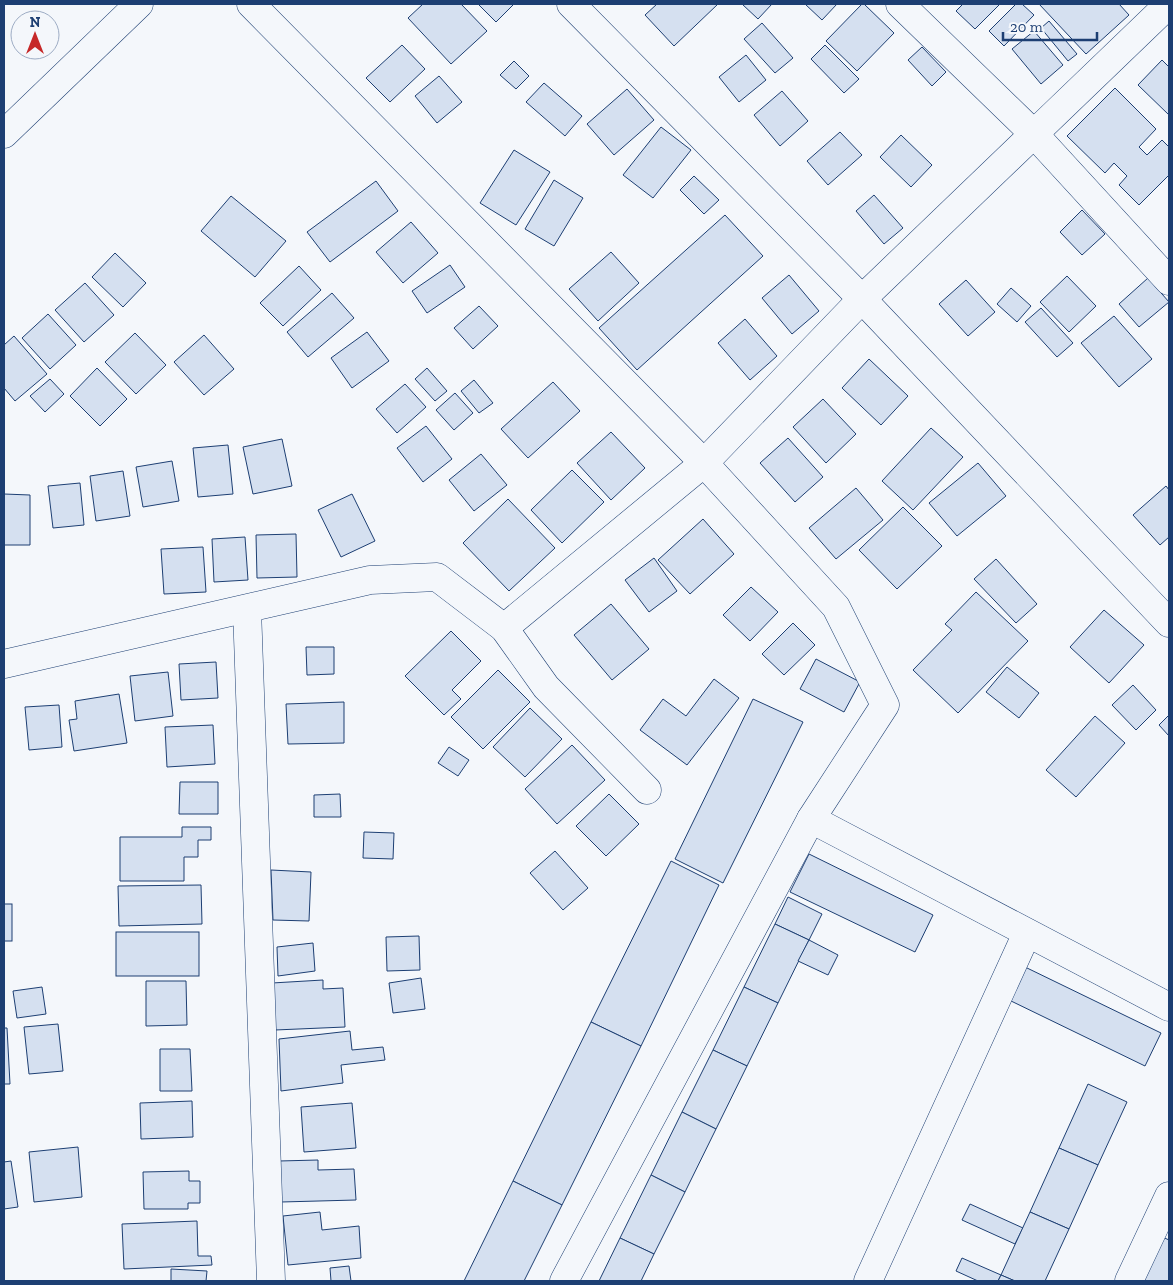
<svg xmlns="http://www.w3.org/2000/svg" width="1173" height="1285" viewBox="0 0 1173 1285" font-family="'Zilla Slab',serif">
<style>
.building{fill:#d5e0f0;stroke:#1d3f73}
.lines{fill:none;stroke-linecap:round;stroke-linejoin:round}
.minor-casing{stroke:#1d3f73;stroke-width:29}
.minor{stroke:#f4f7fb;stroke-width:28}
</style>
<rect width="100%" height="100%" fill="#f4f7fb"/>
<g class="building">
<polygon points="423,4 461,4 487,31 451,64 408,18"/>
<polygon points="478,4 514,4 496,22"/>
<polygon points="657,4 718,4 674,46 645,15"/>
<polygon points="742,4 772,4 758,19"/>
<polygon points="805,4 837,4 822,20"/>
<polygon points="862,4 864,4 894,33 857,71 826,41"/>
<polygon points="963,4 1000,4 975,29 956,11"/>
<polygon points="1016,4 1022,4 1034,15 1004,46 989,31"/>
<polygon points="1039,4 1119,4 1129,15 1086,54"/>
<polygon points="1049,21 1077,54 1068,61 1041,28"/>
<polygon points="762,23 793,58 775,73 744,39"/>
<polygon points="1034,31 1063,65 1041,84 1012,49"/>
<polygon points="402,45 425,69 390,102 366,78"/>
<polygon points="825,45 859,79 844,93 811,59"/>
<polygon points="922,47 946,72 932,86 908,60"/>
<polygon points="746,55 766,80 739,102 719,77"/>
<polygon points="1162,60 1169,67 1169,115 1138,85"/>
<polygon points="514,61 529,76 516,89 500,75"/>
<polygon points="439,76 462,102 437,123 415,96"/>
<polygon points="544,83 582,116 565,136 526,102"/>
<polygon points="1115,88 1156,129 1139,147 1147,155 1162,140 1169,147 1169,175 1139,205 1119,185 1127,176 1114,163 1105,173 1067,136"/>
<polygon points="627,89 654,120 614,155 587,124"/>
<polygon points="782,91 808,121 780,146 754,115"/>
<polygon points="661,127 691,150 653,198 623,175"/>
<polygon points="840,132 862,155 828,185 807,161"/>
<polygon points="901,135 932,165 911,187 880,157"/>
<polygon points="514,150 550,172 516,225 480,203"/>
<polygon points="694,176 719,200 704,214 680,190"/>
<polygon points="554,180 583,198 554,246 525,229"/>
<polygon points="376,181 398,211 330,262 307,232"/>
<polygon points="874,195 903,228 884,244 856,211"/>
<polygon points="231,196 286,241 255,277 201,231"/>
<polygon points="1082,210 1105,234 1082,255 1060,232"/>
<polygon points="725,215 763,256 637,370 599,328"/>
<polygon points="411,222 438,253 403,283 376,252"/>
<polygon points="611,252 639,283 598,321 569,289"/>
<polygon points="115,253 146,283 123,307 92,277"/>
<polygon points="450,265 465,287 427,313 412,291"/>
<polygon points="299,266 321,290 283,326 260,303"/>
<polygon points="789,275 819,311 792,334 762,298"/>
<polygon points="1067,276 1096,306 1069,332 1040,302"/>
<polygon points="1148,278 1169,302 1139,327 1119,304"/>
<polygon points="966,280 995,312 968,336 939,304"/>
<polygon points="85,283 114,315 84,342 55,310"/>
<polygon points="1011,288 1031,306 1017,322 997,304"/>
<polygon points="332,293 354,318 308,357 287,332"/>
<polygon points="479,306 498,326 473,349 454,328"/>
<polygon points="1041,308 1073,343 1057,357 1025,322"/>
<polygon points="48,314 76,345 50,369 22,338"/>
<polygon points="1114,316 1152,359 1119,387 1081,343"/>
<polygon points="745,319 777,356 750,380 718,343"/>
<polygon points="367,332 389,361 352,388 331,358"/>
<polygon points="135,333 166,365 136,394 105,362"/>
<polygon points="204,335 234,369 204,395 174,362"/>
<polygon points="14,336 47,374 15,401 4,388 4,345"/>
<polygon points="869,359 908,396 881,425 842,388"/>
<polygon points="97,368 127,399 100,426 70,396"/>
<polygon points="427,368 447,391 435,401 415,379"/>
<polygon points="50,379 64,394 45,412 30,396"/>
<polygon points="474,380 493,403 479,413 461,391"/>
<polygon points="553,382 580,411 528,458 501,429"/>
<polygon points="405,384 426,407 397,433 376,409"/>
<polygon points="455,393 473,413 454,430 436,410"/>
<polygon points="823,399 856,434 826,463 793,427"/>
<polygon points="426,426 452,459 423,482 397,448"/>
<polygon points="931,428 963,457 913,510 882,481"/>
<polygon points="611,432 645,468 611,500 577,463"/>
<polygon points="788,438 823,477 795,502 760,463"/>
<polygon points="282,439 292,486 253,494 243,447"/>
<polygon points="228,445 233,494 198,497 193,448"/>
<polygon points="481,454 507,485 474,511 449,480"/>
<polygon points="172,461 179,501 143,507 136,467"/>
<polygon points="978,463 1006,496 957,536 929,503"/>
<polygon points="572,470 604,502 562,543 531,510"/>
<polygon points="123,471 130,516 96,521 90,476"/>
<polygon points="80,483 84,525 53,528 48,486"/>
<polygon points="1166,486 1169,490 1169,537 1160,545 1133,515"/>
<polygon points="856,488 883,520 836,559 809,528"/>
<polygon points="4,494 30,495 30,545 4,545"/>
<polygon points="352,494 375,541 341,557 318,510"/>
<polygon points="508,499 555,548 509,591 463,543"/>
<polygon points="903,507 942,546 897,589 859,550"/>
<polygon points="703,519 734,554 690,594 658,560"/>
<polygon points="296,534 297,577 257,578 256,535"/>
<polygon points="245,537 248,580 214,582 212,539"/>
<polygon points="203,547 206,592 164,594 161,549"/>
<polygon points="654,558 677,591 649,612 625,580"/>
<polygon points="996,559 1037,604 1016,623 974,579"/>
<polygon points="751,587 778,612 750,641 723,615"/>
<polygon points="976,592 1028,641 958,713 913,670 952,630 945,624"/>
<polygon points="611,604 649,649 612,680 574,635"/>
<polygon points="1104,610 1144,645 1109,683 1070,647"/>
<polygon points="793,623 815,645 784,675 762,654"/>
<polygon points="451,631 481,661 452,690 461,699 444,715 405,676"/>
<polygon points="306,647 334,647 334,674 307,675"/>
<polygon points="816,659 860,682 844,712 800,689"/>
<polygon points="216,662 218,698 181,700 179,664"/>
<polygon points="1007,667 1039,693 1019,718 986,692"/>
<polygon points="498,670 530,702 483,749 451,717"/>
<polygon points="168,672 173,716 135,721 130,676"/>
<polygon points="714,679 739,698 687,765 640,730 663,699 686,716"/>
<polygon points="1133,685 1156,710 1136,730 1112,705"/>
<polygon points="119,694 127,743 74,751 69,720 77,719 75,701"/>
<polygon points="753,699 803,722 723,883 675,859"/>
<polygon points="344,702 344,743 288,744 286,704"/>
<polygon points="59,705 62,747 29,750 25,707"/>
<polygon points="530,708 562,739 525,777 493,747"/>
<polygon points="1169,715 1169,736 1159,725"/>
<polygon points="1095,716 1125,743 1076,797 1046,770"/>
<polygon points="213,725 215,764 167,767 165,727"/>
<polygon points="572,745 605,780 557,824 525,789"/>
<polygon points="449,747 469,760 458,776 438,763"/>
<polygon points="180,782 218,782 218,814 179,814"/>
<polygon points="340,794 341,817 314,817 314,795"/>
<polygon points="609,794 639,824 606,856 576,826"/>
<polygon points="182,827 211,827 211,840 198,840 198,857 184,857 184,881 120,881 120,837 182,837"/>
<polygon points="364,832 394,833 393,859 363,858"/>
<polygon points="555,851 588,888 563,910 530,873"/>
<polygon points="809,854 933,915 915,952 790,892"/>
<polygon points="671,861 719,885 641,1046 591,1022"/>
<polygon points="271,870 311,872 309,921 273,920"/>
<polygon points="201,885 202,924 119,926 118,886"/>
<polygon points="788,897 822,914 809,940 775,924"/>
<rect x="4" y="904" width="8" height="37"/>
<polygon points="775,924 809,940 778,1003 744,987"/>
<rect x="116" y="932" width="83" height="44"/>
<polygon points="419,936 420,970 387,971 386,937"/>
<polygon points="809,940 838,955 828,975 798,961"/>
<polygon points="313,943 315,971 278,976 277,947"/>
<polygon points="1025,967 1161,1033 1145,1066 1009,1000"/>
<polygon points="421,978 425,1009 393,1013 389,983"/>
<polygon points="323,980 323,989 343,988 345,1027 275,1030 272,983"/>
<polygon points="146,981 186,981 187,1025 146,1026"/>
<polygon points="42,987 46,1014 17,1018 13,991"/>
<polygon points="744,987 778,1003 747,1066 713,1050"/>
<polygon points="591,1022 641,1046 562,1205 513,1181"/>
<polygon points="58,1024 63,1071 29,1074 24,1027"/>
<polygon points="4,1028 7,1028 10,1084 4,1084"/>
<polygon points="350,1031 352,1050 383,1047 385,1060 341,1065 343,1083 281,1091 279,1039"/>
<polygon points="160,1049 190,1049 192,1091 160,1091"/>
<polygon points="713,1050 747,1066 716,1129 682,1112"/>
<polygon points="1088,1084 1127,1102 1098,1165 1059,1148"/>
<polygon points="192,1101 193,1137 141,1139 140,1103"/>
<polygon points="352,1103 356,1148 304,1152 301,1107"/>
<polygon points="682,1112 716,1129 685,1192 651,1175"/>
<polygon points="78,1147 82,1197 34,1202 29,1152"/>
<polygon points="1059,1148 1098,1165 1069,1229 1030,1212"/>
<polygon points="318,1160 318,1170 354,1169 356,1200 281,1202 279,1161"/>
<polygon points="11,1161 18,1207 4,1209 4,1162"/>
<polygon points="189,1171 189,1181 200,1181 200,1203 188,1203 188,1209 144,1209 143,1172"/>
<polygon points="651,1175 685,1192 654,1254 620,1238"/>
<polygon points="513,1181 562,1205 524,1281 464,1281"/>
<polygon points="970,1204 1023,1228 1015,1244 962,1220"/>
<polygon points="320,1212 322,1230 359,1226 361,1258 288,1265 283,1216"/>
<polygon points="1030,1212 1069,1229 1045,1281 1015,1281 1001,1275"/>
<polygon points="197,1221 198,1256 211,1256 212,1265 124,1269 122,1224"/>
<polygon points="1147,1230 1169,1240 1169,1281 1147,1281 1128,1273"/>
<polygon points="620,1238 654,1254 641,1281 599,1281"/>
<polygon points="962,1258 1001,1275 998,1281 978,1281 956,1271"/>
<polygon points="349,1266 351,1281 331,1281 330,1268"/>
<polygon points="171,1269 207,1271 206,1281 171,1281"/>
<polygon points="1001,1275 1015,1281 998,1281"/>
</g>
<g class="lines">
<g class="minor-casing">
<g id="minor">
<polyline points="251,4 704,463 836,607 885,705 811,819 564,1281"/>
<polyline points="571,4 862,299 1169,623"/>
<polyline points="900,4 1035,135 1169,281"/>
<polyline points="4,134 139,4"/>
<polyline points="247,609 271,1281"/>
<polyline points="504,628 704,463 862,299 1169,4"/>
<polyline points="4,664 370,580 437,577 504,628 546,687 647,790"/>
<polyline points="811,819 1169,1007"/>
<polyline points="868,1281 1027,933"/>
<polyline points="1129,1281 1169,1196"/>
</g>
</g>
<use href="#minor" class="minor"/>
</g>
<rect width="1173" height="1285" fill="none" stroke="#1d3f73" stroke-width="10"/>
<g transform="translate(35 35)"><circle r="24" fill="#f4f7fb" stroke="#9eadc5"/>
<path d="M0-4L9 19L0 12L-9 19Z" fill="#c62828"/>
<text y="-8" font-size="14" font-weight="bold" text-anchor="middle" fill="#1d3f73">N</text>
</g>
<path d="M1003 32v8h94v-8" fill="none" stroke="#1d3f73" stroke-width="2.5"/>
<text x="1010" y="32" font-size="15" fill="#1d3f73" stroke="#f4f7fb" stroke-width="4" paint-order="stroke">20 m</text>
</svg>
